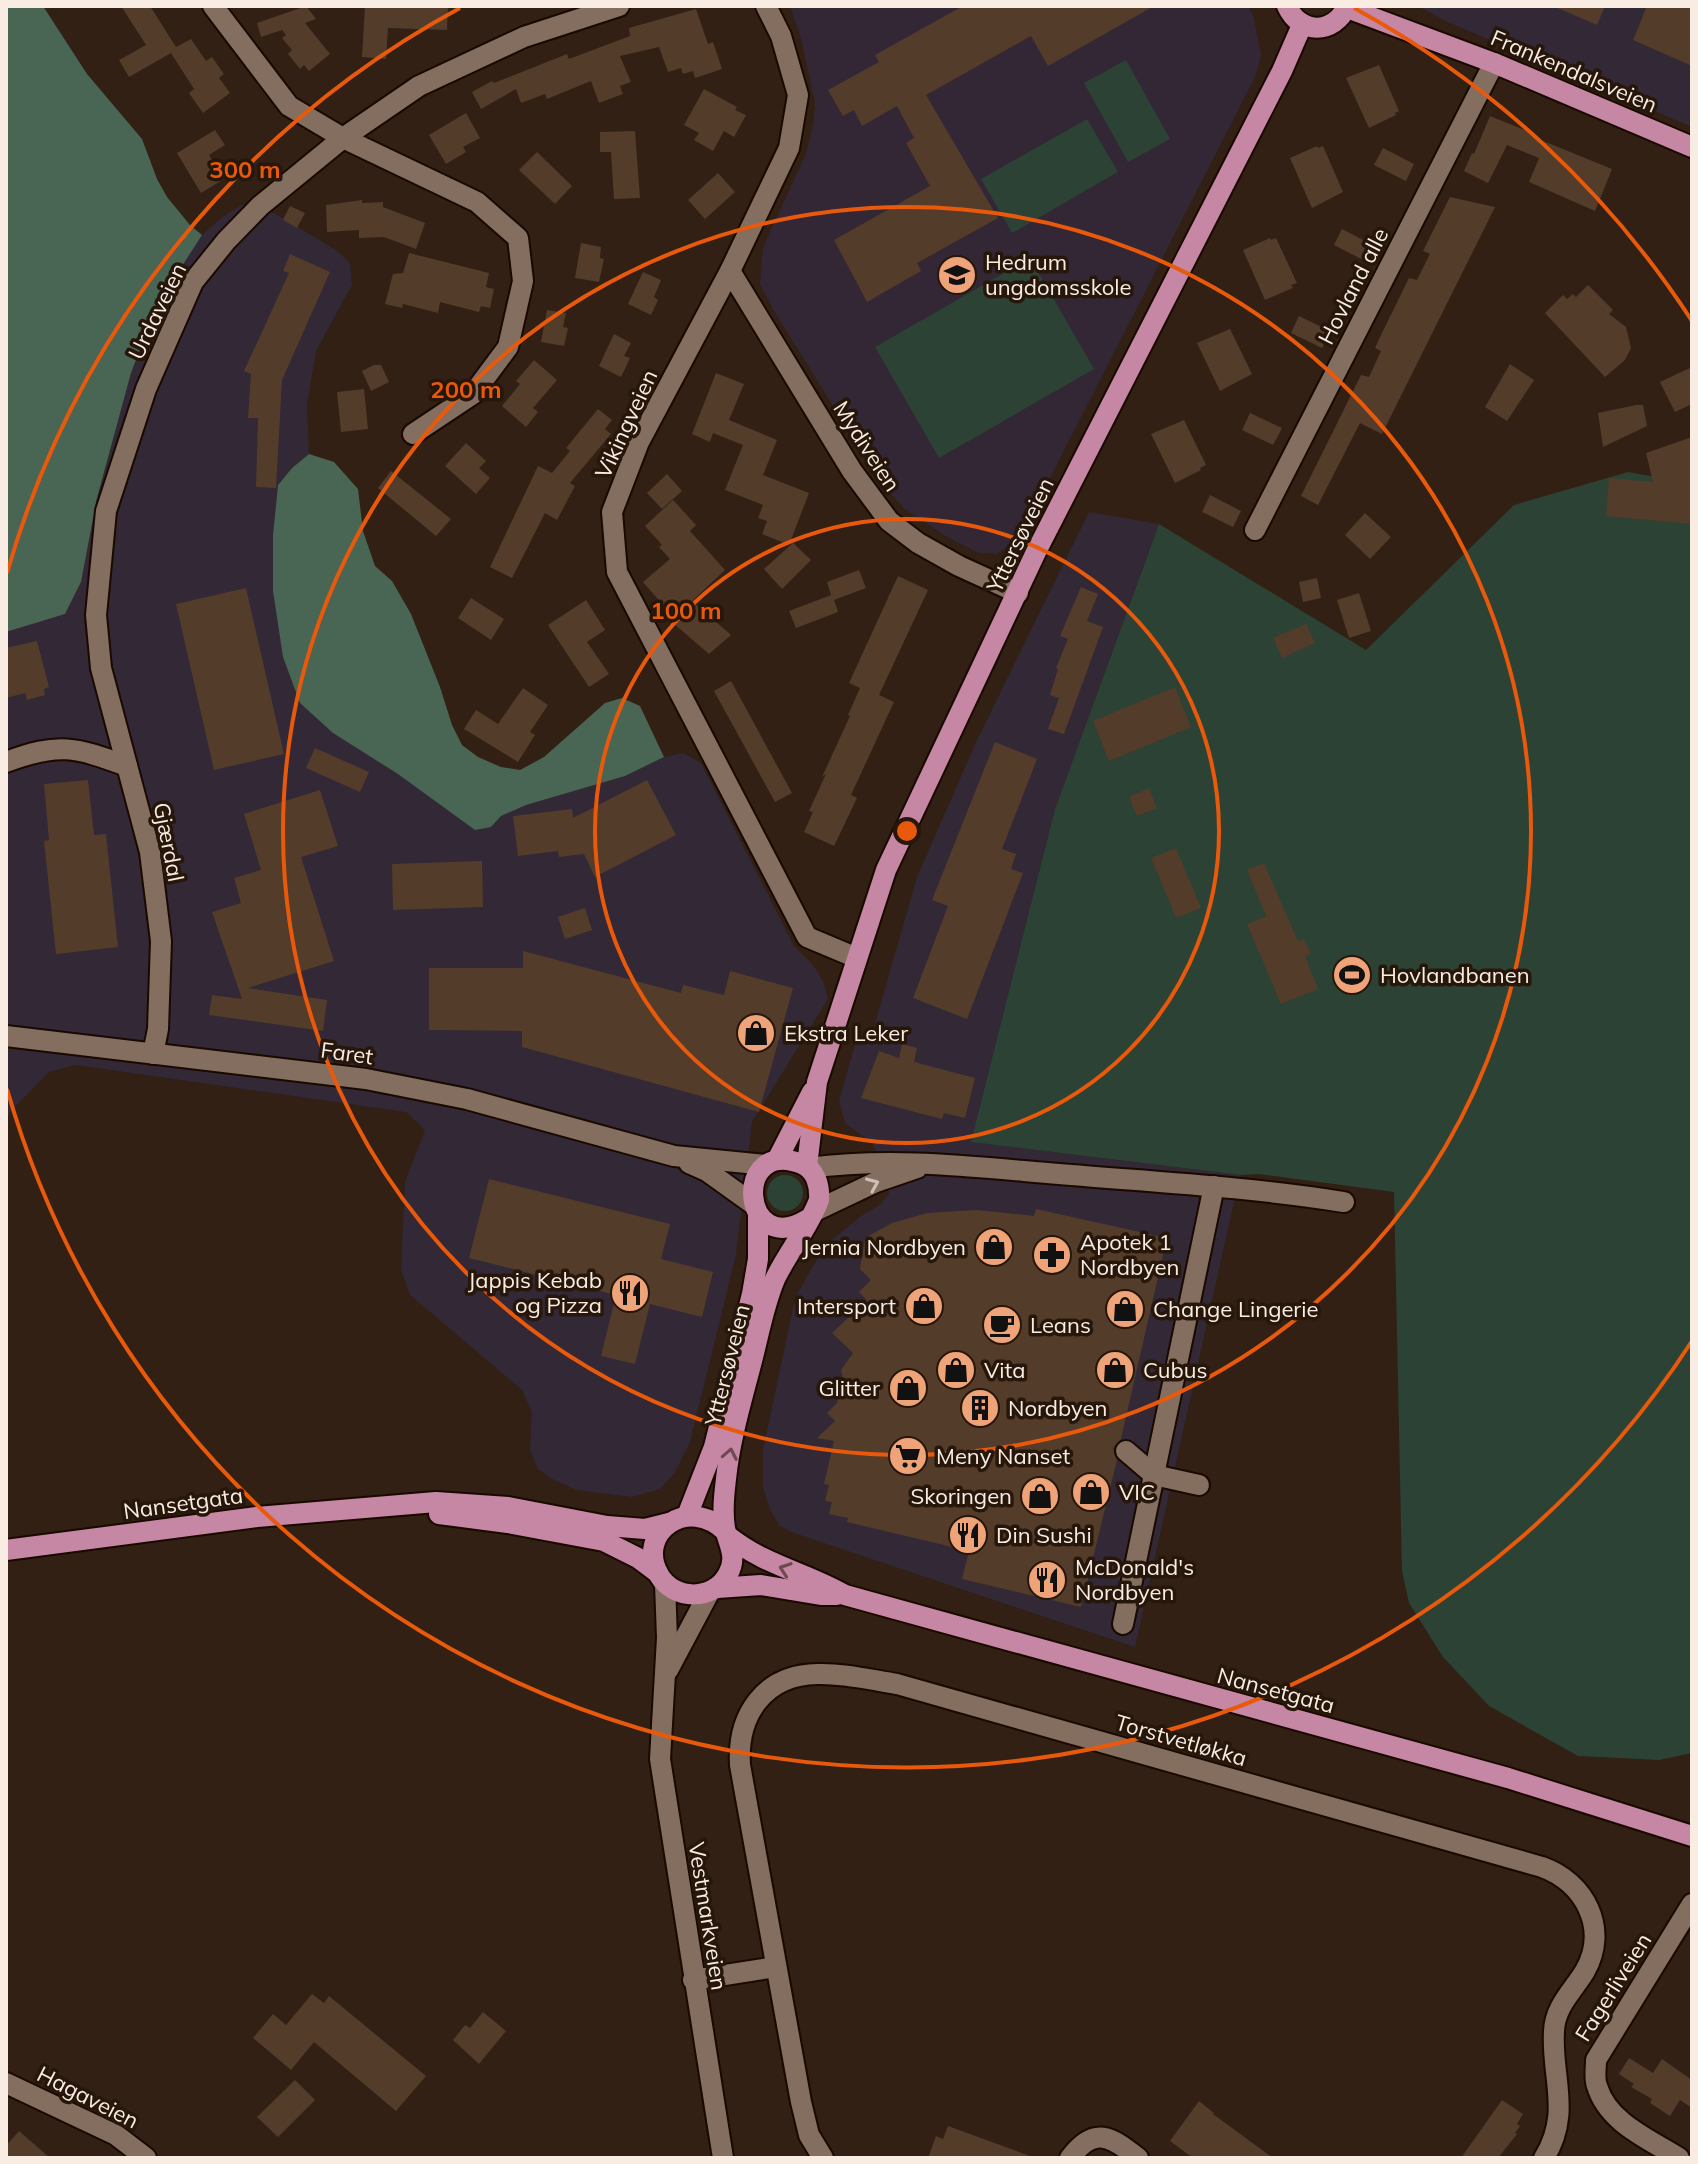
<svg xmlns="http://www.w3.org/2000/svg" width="1698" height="2164" viewBox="0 0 1698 2164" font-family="Mulish,sans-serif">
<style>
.commercial{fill:#322836}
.education{fill:#332735}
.green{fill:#2b4234}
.forest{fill:#496553}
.building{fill:#533c2a}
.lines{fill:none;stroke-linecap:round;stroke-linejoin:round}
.minor-casing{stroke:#190901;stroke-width:24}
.major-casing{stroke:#190901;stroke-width:24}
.minor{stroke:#836e5f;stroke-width:20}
.major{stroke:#c687a5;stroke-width:20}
.oneway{stroke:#cfc0b5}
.oneway2{stroke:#6f4950}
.ring{fill:none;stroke:#e8590c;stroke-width:4}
.labels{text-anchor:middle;stroke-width:7;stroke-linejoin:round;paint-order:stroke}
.street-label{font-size:22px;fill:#f8ece3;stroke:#27170a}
.poi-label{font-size:22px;fill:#f8ece3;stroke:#27170a;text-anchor:start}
.centre{fill:#e8590c;stroke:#27170a;stroke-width:4}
.ring-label{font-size:24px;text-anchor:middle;font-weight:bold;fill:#e8590c;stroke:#27170a;stroke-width:7;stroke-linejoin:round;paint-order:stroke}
</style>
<rect width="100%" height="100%" fill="#312013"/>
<g class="commercial">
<polygon points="1417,6 1692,6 1692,127 1448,22"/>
<polygon points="241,205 260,206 281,217 336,250 350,263 352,285 316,351 307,405 309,454 292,468 278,485 273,535 333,733 491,827 501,816 526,805 625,776 664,757 683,753 701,763 794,946 813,965 823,981 828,999 752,1122 736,1255 690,1442 674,1474 660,1489 632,1497 576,1490 550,1478 538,1469 530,1450 532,1412 522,1390 410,1295 401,1270 405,1182 425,1130 406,1112 76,1065 49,1072 11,1111 6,1121 6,632 65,614 81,582 97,498 131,373 157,305 202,235 220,219"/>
<polygon points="1089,512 1159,524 1055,809 972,1142 1240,1175 1135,1647 791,1532 779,1525 770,1509 763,1487 763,1450 793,1308 799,1291 816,1261 833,1239 861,1216 880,1205 889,1193 873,1144 845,1123 839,1101 856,1041 870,1041 917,877 977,740"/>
</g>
<polygon class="education" points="790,6 1248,6 1253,15 1261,55 1256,75 1030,517 1009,546 996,554 979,553 947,537 905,509 883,486 774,311 760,284 763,248 807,151 814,119 815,103 801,38"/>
<g class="green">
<polygon points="1126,60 1170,139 1128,162 1084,83"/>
<polygon points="1087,119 1118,172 1012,233 981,179"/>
<polygon points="1030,258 1094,369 939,458 875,347"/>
<polygon points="1628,472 1692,483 1692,1753 1659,1760 1578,1756 1489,1706 1443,1657 1409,1603 1402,1571 1394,1192 1258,1174 1240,1175 971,1142 1055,809 1159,524 1366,650 1514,505"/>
<circle cx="785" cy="1193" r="18"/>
</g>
<g class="forest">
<polygon points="6,6 43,6 87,74 142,139 157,179 167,197 190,225 202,235 157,305 131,373 97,498 81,582 65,614 6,632"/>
<polygon points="309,454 334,462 358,489 363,531 375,566 392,581 411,614 440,687 452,725 462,745 478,757 501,767 520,770 544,757 605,703 622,698 640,706 664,757 625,776 526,805 501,816 491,827 475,830 398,774 333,733 300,703 283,657 273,591 273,535 278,485 292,468"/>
</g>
<g class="building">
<polygon points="121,6 150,6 176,47 191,39 206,61 212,57 224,74 219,78 230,93 203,113 189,93 194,89 171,53 129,77 119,60 146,45"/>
<polygon points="306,6 316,19 305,23 330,54 309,71 304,65 300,69 288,54 292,50 282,38 286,35 282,30 261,37 257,23"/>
<polygon points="365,6 448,6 447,30 388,28 386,59 362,57"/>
<polygon points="963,6 1154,6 1048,66 1031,36 926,95 998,218 917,263 921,271 867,302 834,240 930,186 906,143 914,138 897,106 862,126 854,110 843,116 828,90 879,62 875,55"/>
<polygon points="1553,6 1605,6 1597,25"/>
<polygon points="1647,6 1692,6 1692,66 1633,40"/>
<polygon points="696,9 708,44 713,42 722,69 695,78 693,71 683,74 681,68 668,72 659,47 620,56 631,82 620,86 623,94 599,103 591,81 547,99 545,94 521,103 516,89 481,109 472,92 492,81 494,83 567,54 569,59 630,36 629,28"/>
<polygon points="1379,65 1399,111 1395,113 1396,115 1369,128 1346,78"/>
<polygon points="704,89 737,107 735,110 746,115 734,137 724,131 713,151 694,140 699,133 684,125"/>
<polygon points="466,113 480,138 463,147 466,152 446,164 429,135"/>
<polygon points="1490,116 1532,133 1531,136 1612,169 1595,211 1529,182 1539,158 1507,145 1488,183 1464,171 1472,153 1474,154"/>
<polygon points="215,130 225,145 209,155 224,179 201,193 177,153"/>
<polygon points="635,131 640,198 614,199 611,152 600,152 600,132"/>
<polygon points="1317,146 1318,148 1323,146 1343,192 1312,208 1290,158"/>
<polygon points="1383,148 1414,164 1406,181 1374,165"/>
<polygon points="537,152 572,186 555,204 519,170"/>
<polygon points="718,173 735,192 705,219 688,200"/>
<polygon points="1450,197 1495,207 1382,434 1360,423 1318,505 1301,496 1361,375 1369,377 1381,351 1375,348 1381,335 1409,278 1417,280 1430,254 1423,251"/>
<polygon points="362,200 362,203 383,202 383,207 425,223 416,249 384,237 359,238 359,230 327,232 326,205"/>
<polygon points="290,206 305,213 297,228 283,220"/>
<polygon points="1342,229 1373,245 1365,261 1334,245"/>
<polygon points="1270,238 1271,240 1276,238 1297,283 1291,285 1293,288 1265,300 1243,250"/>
<polygon points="581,243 601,247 600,258 604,259 599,282 575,278"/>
<polygon points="409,253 489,273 486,287 494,289 490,308 481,306 479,312 440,302 438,313 403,304 402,308 385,304 393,274 403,273"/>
<polygon points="290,254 330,272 282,380 276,488 256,487 258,418 248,418 251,374 244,371 289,273 283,271"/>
<polygon points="643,272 661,280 654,297 658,300 651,315 628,304"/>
<polygon points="1588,285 1613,310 1609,314 1626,327 1631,348 1625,360 1605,377 1545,313 1563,295 1567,299 1573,294 1576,297"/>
<polygon points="547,310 566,313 563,327 568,328 564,346 541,342"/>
<polygon points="1299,316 1330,331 1322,348 1291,333"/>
<polygon points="1230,329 1252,374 1220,391 1197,343"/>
<polygon points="614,334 631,343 624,356 630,358 621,377 599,366"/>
<polygon points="534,360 557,380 533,408 538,412 526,427 502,406 520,384 516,381"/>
<polygon points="1510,364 1534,380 1507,421 1485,407"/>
<polygon points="374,365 381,365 389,382 371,391 362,371"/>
<polygon points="1692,367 1692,404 1675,412 1660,382"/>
<polygon points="716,373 744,384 729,420 777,440 763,475 809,493 789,545 762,534 767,521 758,518 763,505 725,490 743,445 713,433 710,442 692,434"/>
<polygon points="364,389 368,429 341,432 337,392"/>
<polygon points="1636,405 1643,405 1647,426 1603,447 1598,413"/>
<polygon points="598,409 612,420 605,429 611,434 570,483 575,486 557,520 545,513 512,578 490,567 538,466 552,473 570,451 566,448"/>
<polygon points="1250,413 1282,428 1273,445 1242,430"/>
<polygon points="1184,420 1206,465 1200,468 1201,470 1175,483 1151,434"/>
<polygon points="1692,437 1692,524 1606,516 1609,478 1653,482 1646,453"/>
<polygon points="466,443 486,461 479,468 490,478 476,494 445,466"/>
<polygon points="391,471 451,519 436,536 378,488"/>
<polygon points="667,474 682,491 662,509 647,493"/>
<polygon points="1210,495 1241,511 1233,527 1202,512"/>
<polygon points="673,500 696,525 690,531 725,570 692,601 731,635 709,654 673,623 676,620 643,582 670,559 659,547 662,545 645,526"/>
<polygon points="1365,513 1391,537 1370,559 1345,535"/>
<polygon points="793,543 811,560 782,589 764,569"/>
<polygon points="859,570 866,588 834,600 838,612 796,628 789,611 831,595 827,582"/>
<polygon points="898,576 928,590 879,695 894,702 851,795 857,798 834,846 804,832 813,812 809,811 826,774 822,777 850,716 848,715 860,688 849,683"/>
<polygon points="1317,578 1321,598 1303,602 1299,582"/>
<polygon points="1081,587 1098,594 1087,621 1103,627 1064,734 1048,729 1059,698 1050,695 1058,669 1056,668 1068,639 1060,636"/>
<polygon points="246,588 284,754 214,770 176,604"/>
<polygon points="1359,593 1371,631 1349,638 1337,600"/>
<polygon points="471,598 504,619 491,640 458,618"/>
<polygon points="586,600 605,630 587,642 609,674 589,687 548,625"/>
<polygon points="1306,624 1315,643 1282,658 1273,638"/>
<polygon points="37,641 49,687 44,689 45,695 27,700 25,693 6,698 6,648"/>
<polygon points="731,681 792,793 775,802 714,691"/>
<polygon points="1175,687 1191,727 1109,761 1093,721"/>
<polygon points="523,688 548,705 530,732 535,735 518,762 464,729 476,710 498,724"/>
<polygon points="995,742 1037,759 1002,849 1016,854 1011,869 1023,873 967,1019 913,998 948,906 932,900"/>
<polygon points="315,748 369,772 360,792 306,768"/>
<polygon points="88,780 94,835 106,834 118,947 56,954 44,841 49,840 44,784"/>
<polygon points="647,780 676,835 595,877 584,854 559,857 558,851 518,856 513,816 572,809 573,818"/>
<polygon points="1149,788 1157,808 1137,816 1129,797"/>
<polygon points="320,790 338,846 301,857 334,961 248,988 327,1000 323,1031 209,1015 212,995 242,999 212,912 241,903 234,878 261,870 244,814"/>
<polygon points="1176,848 1201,908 1176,918 1151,858"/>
<polygon points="482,861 483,907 393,910 392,864"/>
<polygon points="1264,863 1298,941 1304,939 1311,954 1305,956 1318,989 1281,1004 1247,924 1266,916 1247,870"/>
<polygon points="585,908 592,930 565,939 558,917"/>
<polygon points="523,951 681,993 683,985 724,995 730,971 793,988 759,1112 522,1047 522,1031 429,1030 429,968 523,968"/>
<polygon points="902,1044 917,1048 914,1062 975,1078 965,1118 944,1113 942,1119 861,1098 879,1051 899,1058"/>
<polygon points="489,1179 670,1224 661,1259 713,1272 702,1317 650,1304 635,1364 601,1356 616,1295 469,1258"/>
<polygon points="1036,1209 1167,1238 1121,1439 1113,1448 1117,1460 1081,1607 962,1579 969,1551 847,1522 848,1518 829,1514 832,1502 825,1501 829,1485 824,1484 834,1441 817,1438 835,1421 827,1413 837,1403 843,1378 841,1370 853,1353 832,1333 867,1300 859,1292 871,1280 860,1269 865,1238 892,1223 927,1213 977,1210 1034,1216"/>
<polygon points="312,1994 324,2003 329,1996 426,2076 396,2111 314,2042 291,2070 253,2038 273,2014 286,2025"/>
<polygon points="483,2012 506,2031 479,2064 453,2040 465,2025 470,2028"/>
<polygon points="1629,2058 1653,2073 1662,2059 1692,2080 1692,2108 1680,2100 1670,2116 1650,2103 1652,2099 1631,2087 1634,2084 1619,2074"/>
<polygon points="295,2080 315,2100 278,2137 257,2117"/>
<polygon points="1502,2100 1523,2114 1517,2124 1520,2126 1515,2133 1517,2134 1498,2158 1461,2158"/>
<polygon points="1199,2101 1214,2113 1213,2114 1273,2158 1193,2158 1170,2141"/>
<polygon points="948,2126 1030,2156 1030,2158 928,2158 936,2136 943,2139"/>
<polygon points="19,2131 50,2158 6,2158 6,2146"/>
</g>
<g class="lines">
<g class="minor-casing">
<g id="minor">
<polyline points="213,6 289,106 343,138 477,202 518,238 523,281 508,347 473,394 413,434"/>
<polyline points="766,6 781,36 798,95 789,148 730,271 639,442 612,512 617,572 807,937 857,958"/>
<polyline points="730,271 852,471 889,521 918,543 959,566 1018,593"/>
<polyline points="1255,530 1494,63"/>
<path d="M 6,762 C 59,742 75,747 127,766"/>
<polyline points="6,1036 366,1079 467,1099 674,1156 766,1165"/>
<polyline points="153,1054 158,1029 161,941 150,852 101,668 96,615 106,511 146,389 193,282 226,241 260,206 343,138 419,86 524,37 619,6"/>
<polyline points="689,1163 707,1171 753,1204"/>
<path d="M 809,1168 C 894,1157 974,1167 1059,1174 C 1154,1182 1250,1187 1344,1202"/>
<polyline points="815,1211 876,1182 917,1168"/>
<polyline points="1126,1451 1154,1475 1199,1485"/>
<polyline points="665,1584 667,1638 660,1759 723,2158"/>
<polyline points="1123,1624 1214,1186"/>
<polyline points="668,1670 710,1591"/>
<polyline points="693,1980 776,1967"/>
<polyline points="6,2083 116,2135 146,2158"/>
<path d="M 823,2158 L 809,2135 L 801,2102 L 740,1765 C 737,1715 764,1675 817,1674 C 844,1673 871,1680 897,1684 L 1542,1867 C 1585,1882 1609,1929 1585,1971 C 1573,1991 1555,2006 1554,2031 C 1551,2077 1572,2113 1544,2158"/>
<path d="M 1070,2158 C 1095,2125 1111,2137 1138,2158"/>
<path d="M 1679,2158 C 1649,2139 1608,2123 1597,2086 C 1594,2079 1596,2069 1596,2060 L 1692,1904"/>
</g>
</g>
<g class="major-casing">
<g id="major">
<path d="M 1287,6 C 1300,35 1334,35 1347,6"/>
<polyline points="1347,8 1494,63 1692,147"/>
<polyline points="777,1160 812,1092"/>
<polyline points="807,1166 817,1082 886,870 1036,552 1282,71 1302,25"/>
<polyline points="439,1514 508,1523 604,1541 638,1558 658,1573"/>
<polyline points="687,1516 714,1447 752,1294 758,1259 758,1214"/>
<path d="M 726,1532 C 688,1494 635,1533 659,1575 C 674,1601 714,1601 728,1574 C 738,1556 728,1545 725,1528 C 722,1512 724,1495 726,1479 C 730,1439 742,1400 752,1361 C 759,1334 764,1305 775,1279 C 788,1252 809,1227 819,1200 C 820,1186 816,1170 802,1164 C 731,1136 741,1261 808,1219"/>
<path d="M 728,1536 C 766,1566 805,1572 845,1595 L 1508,1778 L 1692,1836"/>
<polyline points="6,1550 257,1517 436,1502 508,1507 607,1526 645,1529 669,1523"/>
<polyline points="717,1588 761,1585 821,1595 837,1595"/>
</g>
</g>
<use href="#minor" class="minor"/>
<use href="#major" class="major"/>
</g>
<defs><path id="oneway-chevron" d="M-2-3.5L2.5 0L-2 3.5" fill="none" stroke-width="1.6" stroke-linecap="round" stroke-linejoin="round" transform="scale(2)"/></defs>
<use class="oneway" href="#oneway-chevron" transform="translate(873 1184) rotate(-23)"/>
<g class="oneway2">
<use href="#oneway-chevron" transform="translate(730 1454) rotate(-79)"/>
<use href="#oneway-chevron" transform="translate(785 1569) rotate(-161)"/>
</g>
<g class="ring">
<circle cx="907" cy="831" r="312"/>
<circle cx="907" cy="831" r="624"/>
<path d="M1692 1341A936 936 0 0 1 7 1089M7 573A936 936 0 0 1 460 8M1354 8A936 936 0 0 1 1692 321"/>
</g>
<defs>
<g id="school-disc" transform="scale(2)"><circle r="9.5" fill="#efa378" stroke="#27170a"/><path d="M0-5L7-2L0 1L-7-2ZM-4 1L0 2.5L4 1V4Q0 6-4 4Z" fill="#111"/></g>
<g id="stadium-disc" transform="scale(2)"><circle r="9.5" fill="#efa378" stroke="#27170a"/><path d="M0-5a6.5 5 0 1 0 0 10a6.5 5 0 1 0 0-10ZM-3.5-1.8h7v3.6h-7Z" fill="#111"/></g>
<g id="shop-disc" transform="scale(2)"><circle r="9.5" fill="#efa378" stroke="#27170a"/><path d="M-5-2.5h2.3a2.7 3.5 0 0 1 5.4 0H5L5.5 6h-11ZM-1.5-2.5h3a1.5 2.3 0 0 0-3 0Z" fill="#111"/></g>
<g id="pharmacy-disc" transform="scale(2)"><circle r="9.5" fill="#efa378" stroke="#27170a"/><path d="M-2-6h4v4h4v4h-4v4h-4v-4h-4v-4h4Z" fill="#111"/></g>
<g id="restaurant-disc" transform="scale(2)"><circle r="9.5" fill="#efa378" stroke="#27170a"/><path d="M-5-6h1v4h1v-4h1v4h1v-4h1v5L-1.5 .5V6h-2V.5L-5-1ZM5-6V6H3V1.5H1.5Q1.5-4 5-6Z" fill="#111"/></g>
<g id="cafe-disc" transform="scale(2)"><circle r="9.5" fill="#efa378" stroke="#27170a"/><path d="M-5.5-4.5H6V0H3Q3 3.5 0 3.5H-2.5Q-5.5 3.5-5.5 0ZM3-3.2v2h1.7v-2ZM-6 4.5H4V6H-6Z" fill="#111"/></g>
<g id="building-disc" transform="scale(2)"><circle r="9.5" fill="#efa378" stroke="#27170a"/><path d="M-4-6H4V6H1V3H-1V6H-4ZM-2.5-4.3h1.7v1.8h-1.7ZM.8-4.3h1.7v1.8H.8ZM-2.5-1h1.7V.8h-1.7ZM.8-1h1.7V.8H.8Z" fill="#111"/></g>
<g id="supermarket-disc" transform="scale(2)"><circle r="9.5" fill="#efa378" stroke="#27170a"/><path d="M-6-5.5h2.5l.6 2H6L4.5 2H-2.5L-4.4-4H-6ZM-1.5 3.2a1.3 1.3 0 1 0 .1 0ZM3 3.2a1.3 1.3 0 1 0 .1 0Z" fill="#111"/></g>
</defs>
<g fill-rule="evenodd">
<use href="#school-disc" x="957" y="275"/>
<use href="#stadium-disc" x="1352" y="975"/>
<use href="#shop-disc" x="756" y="1033"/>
<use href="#shop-disc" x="994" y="1247"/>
<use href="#pharmacy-disc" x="1052" y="1255"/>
<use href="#restaurant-disc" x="630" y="1293"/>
<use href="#shop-disc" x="924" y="1306"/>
<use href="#shop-disc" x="1125" y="1309"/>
<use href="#cafe-disc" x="1002" y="1325"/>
<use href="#shop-disc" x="956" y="1370"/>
<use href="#shop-disc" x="1115" y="1370"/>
<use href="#shop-disc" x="908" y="1388"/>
<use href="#building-disc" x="980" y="1408"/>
<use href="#supermarket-disc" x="908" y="1456"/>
<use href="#shop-disc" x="1091" y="1492"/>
<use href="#shop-disc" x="1040" y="1496"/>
<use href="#restaurant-disc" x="968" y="1535"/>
<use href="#restaurant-disc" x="1047" y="1580"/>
</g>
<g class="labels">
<g class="street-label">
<text transform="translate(1574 71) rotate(23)" y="8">Frankendalsveien</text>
<text transform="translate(1353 286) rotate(-63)" y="8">Hovland alle</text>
<text transform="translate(157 311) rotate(-64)" y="8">Urdaveien</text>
<text transform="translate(626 424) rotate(-65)" y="8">Vikingveien</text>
<text transform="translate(867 446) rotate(57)" y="8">Mydiveien</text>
<text transform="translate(1020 535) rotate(-64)" y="8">Yttersøveien</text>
<text transform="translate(169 842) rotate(79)" y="8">Gjærdal</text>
<text transform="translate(347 1053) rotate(8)" y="8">Faret</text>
<text transform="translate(727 1365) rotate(-76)" y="8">Yttersøveien</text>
<text transform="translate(183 1503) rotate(-8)" y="8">Nansetgata</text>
<text transform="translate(1276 1690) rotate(15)" y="8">Nansetgata</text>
<text transform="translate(1181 1740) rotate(16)" y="8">Torstvetløkka</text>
<text transform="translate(708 1916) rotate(81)" y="8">Vestmarkveien</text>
<text transform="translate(1613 1987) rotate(-58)" y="8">Fagerliveien</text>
<text transform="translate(88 2097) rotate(27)" y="8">Hagaveien</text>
</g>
<g class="poi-label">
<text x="985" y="270">Hedrum<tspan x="985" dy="25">ungdomsskole</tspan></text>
<text x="1380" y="983">Hovlandbanen</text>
<text x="784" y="1041">Ekstra Leker</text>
<text x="1080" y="1250">Apotek 1<tspan x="1080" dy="25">Nordbyen</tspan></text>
<text x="966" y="1255" text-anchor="end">Jernia Nordbyen</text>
<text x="602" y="1288" text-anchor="end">Jappis Kebab<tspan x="602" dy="25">og Pizza</tspan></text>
<text x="896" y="1314" text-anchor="end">Intersport</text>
<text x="1153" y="1317">Change Lingerie</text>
<text x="1030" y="1333">Leans</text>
<text x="984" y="1378">Vita</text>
<text x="1143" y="1378">Cubus</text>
<text x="880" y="1396" text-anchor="end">Glitter</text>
<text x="1008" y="1416">Nordbyen</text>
<text x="936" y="1464">Meny Nanset</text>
<text x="1119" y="1500">VIC</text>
<text x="1012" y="1504" text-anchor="end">Skoringen</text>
<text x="996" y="1543">Din Sushi</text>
<text x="1075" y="1575">McDonald's<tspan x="1075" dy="25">Nordbyen</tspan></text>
</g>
</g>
<circle cx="907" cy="831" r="12" class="centre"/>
<g class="ring-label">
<text x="245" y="178">300 m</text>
<text x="466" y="398">200 m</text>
<text x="686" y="619">100 m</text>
</g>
<rect width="1698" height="2164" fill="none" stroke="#f8ece3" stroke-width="16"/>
</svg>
